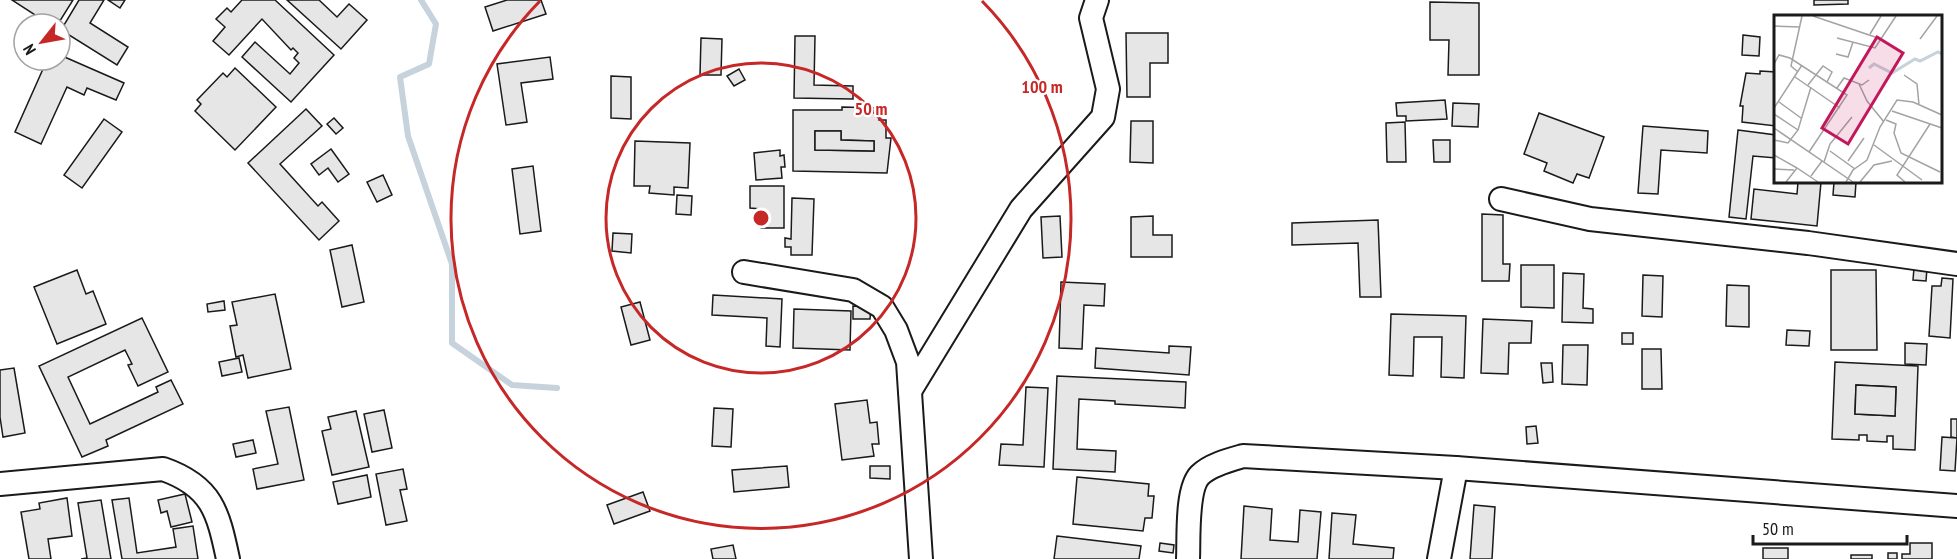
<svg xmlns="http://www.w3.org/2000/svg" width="1957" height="559" viewBox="0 0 1957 559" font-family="'PT Sans Narrow',sans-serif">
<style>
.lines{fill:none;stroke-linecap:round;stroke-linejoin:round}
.stream{stroke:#c6d2dc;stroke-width:6}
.building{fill:#e6e6e6;stroke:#1a1a1a;stroke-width:1.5;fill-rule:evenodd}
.minor-casing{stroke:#1a1a1a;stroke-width:26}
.minor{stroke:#fff;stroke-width:22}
.ring{fill:none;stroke:#c62828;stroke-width:3}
.inset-river{fill:none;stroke:#c6d2dc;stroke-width:3}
.inset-road{fill:none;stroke:#a3a3a3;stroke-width:1.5}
.view{fill:#c2185b;fill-opacity:0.15;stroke:#c2185b;stroke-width:3}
.inset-edge{fill:none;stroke:#1a1a1a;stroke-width:3}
.centre{fill:#c62828;stroke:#fff;stroke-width:3}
.ring-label{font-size:18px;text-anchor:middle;font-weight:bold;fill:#c62828;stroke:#fff;stroke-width:4.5;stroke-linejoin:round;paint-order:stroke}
</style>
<rect width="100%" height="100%" fill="#fff"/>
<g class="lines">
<polyline class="stream" points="421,0 436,24 429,64 400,77 408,136 452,264 452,343 512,385 557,388"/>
</g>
<g class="building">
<polygon points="12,0 73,0 58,24 49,24"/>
<polygon points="79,0 104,0 90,23 128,47 117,65 61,30"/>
<polygon points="108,0 125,0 120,8"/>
<polygon points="242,0 275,0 334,55 291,102 242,57 255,42 290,74 299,63 294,58 298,53 293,48 291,50 262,19 229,55 213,41 225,27 216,19 227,8 231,12"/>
<polygon points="287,0 319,0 337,17 349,4 367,20 341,49"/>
<polygon points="507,0 541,0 546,14 493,31 485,7"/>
<polygon points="1814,0 1848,0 1848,4 1814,5"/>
<polygon points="1430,2 1479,3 1479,75 1448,75 1449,40 1430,40"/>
<polygon points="1126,33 1168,33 1168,63 1150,63 1150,97 1127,97"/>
<polygon points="1743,35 1760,37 1759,56 1742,55"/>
<polygon points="795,36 815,36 814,85 853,86 853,99 794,98"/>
<polygon points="701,38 722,39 721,75 700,75"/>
<polygon points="60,55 124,83 116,100 87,88 84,95 67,87 41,144 15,132 47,60 60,60"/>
<polygon points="550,57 553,79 521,83 527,122 506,125 497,64"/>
<polygon points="235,68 276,107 235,150 195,111 201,104 197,100 223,73 227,77"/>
<polygon points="739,69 745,80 734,86 727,76"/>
<polygon points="1760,71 1776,72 1776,126 1742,122 1743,106 1740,106 1746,73 1760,74"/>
<polygon points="611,76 631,77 631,119 611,118"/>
<polygon points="1445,100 1447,119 1406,121 1406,116 1397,116 1396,103"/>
<polygon points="1453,103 1479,104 1478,127 1452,126"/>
<path d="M 842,107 L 879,108 L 879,120 L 886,120 L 886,138 L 891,138 L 887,173 L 793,171 L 793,110 L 842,110 ZM 815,131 L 841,131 L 841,140 L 874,141 L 874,151 L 815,150 Z"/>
<polygon points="306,109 322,126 280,164 318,206 322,202 339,221 319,240 248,163"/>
<polygon points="1539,113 1604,137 1589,178 1577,174 1573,183 1544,171 1547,163 1524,154"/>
<polygon points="334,118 343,128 336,134 327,124"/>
<polygon points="104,119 122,132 82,188 64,175"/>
<polygon points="1131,121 1153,121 1153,163 1130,162"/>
<polygon points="1405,122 1406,162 1387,162 1386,123"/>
<polygon points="1643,126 1708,131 1707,153 1661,150 1658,194 1638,193"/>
<polygon points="1738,130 1776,135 1776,158 1753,156 1746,219 1729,217"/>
<polygon points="815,131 841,131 841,140 874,141 874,151 815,150"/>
<polygon points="1433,140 1450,140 1450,162 1434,162"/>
<polygon points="635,141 690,143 688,188 674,187 674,195 649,193 650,186 634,186"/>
<polygon points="331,149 349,174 338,182 328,168 319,175 311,164"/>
<polygon points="780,150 780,156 784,155 785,167 781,167 782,178 756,180 754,153"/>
<polygon points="533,166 541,231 520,234 512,169"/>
<polygon points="383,175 392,195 377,202 367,182"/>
<polygon points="1798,182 1821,182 1817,226 1751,219 1754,189 1797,194"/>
<polygon points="1834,182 1856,182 1855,197 1833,195"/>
<polygon points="750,186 784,186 784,228 761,228 761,209 750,208"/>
<polygon points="677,195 692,196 691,215 676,214"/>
<polygon points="792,198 814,199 812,255 791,255 791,247 785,247 785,238 791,239"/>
<polygon points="1482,214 1503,215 1503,264 1510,264 1509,281 1482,281"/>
<polygon points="1060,216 1062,257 1043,258 1041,217"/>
<polygon points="1153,216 1153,235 1172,235 1172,257 1131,257 1131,217"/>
<polygon points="1378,220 1381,297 1360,297 1358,243 1292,245 1292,223"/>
<polygon points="613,233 632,234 631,253 612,251"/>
<polygon points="352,245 364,302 342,307 330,250"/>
<polygon points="1521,265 1554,265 1554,308 1521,307"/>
<polygon points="1914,268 1927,268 1926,281 1913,280"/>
<polygon points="77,270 86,294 93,291 106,324 57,344 34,287"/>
<polygon points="1831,270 1876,270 1877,350 1831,350"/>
<polygon points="1563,273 1584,274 1583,308 1593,309 1593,323 1562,322"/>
<polygon points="1643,275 1663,276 1662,317 1642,316"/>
<polygon points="1942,278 1953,279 1950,338 1929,336 1932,286 1941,286"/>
<polygon points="1061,282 1105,284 1104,306 1084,305 1082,349 1059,348"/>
<polygon points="1727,285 1749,286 1749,327 1726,326"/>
<polygon points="275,294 291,369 248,378 243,355 236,357 230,326 237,325 232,302"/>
<polygon points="713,295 782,299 780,347 766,346 767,318 712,315"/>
<polygon points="224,301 225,310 208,312 207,304"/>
<polygon points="640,302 650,340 631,345 621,307"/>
<polygon points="853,306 871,307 870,319 853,319"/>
<polygon points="794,309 851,311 850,350 793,348"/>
<polygon points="1391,314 1466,316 1464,378 1441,377 1442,337 1414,337 1413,376 1389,375"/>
<polygon points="142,318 168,372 138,386 128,365 132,364 125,350 68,377 90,424 158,392 156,387 171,380 183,404 106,440 108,446 82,457 39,366"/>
<polygon points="1483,319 1532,321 1531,343 1509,343 1508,374 1481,373"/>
<polygon points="1787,330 1810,331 1809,346 1786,345"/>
<rect x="1622" y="333" width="11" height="11"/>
<polygon points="1905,343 1927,344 1926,365 1905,364"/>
<polygon points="1563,345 1588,345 1587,385 1562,384"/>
<polygon points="1169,346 1191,347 1189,375 1095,368 1096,348 1169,353"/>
<polygon points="1642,349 1661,349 1662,389 1642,389"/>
<polygon points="239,358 242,372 222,376 219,362"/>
<path d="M 1835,362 L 1918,366 L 1915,450 L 1893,449 L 1893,436 L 1887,436 L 1887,442 L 1867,441 L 1867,435 L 1859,435 L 1859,440 L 1832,439 ZM 1856,385 L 1896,387 L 1895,416 L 1855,414 Z"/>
<polygon points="1541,363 1552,363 1553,382 1543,383"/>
<polygon points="14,368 25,433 3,437 0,417 0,370"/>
<polygon points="1057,376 1186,382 1185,408 1115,404 1115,401 1079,399 1077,449 1116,451 1115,472 1053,469"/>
<polygon points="1856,385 1896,387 1895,416 1855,414"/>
<polygon points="1026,387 1048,388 1044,467 999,465 1001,444 1023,445"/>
<polygon points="867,400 870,423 877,422 879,444 872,444 874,456 842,460 835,404"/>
<polygon points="289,407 304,480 257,489 253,469 278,464 266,411"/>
<polygon points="714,408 733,409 731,447 712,446"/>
<polygon points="384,410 392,448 372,452 364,414"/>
<polygon points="356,411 369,467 332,475 322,431 331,429 328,417"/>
<polygon points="1951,419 1957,419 1957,438 1951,437"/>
<polygon points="1536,426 1538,443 1527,444 1526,427"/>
<polygon points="1942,437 1957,438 1955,471 1940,470"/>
<polygon points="253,440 256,453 236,457 233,444"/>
<polygon points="787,466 789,487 734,492 732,470"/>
<polygon points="870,466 890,466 890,479 870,478"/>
<polygon points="403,469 407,489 400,490 407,521 386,525 376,474"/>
<polygon points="367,475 371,497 338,504 333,482"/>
<polygon points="1077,477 1149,484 1148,496 1154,496 1152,518 1145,518 1143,531 1073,524"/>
<polygon points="643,492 650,511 614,524 607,505"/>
<polygon points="185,494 192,522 171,527 167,511 161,513 158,500"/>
<polygon points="67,498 72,536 48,539 51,559 29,559 21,512 40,509 39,503"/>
<polygon points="129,498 137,553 176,547 173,529 193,526 198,559 122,559 112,500"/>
<polygon points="101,500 111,559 81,559 87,558 78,503"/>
<polygon points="1474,505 1495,507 1492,559 1470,559"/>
<polygon points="1244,506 1272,509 1270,540 1298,542 1300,510 1321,512 1317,559 1241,559"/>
<polygon points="1332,513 1356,515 1353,544 1394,548 1393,559 1329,559"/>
<polygon points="1057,536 1141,546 1139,559 1054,559"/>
<polygon points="1160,543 1174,545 1173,553 1159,551"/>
<polygon points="1910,543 1932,543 1932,559 1902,559 1902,554 1910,554"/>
<polygon points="733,545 736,559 713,559 711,549"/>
<rect x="1763" y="548" width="25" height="11"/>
<rect x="1888" y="553" width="9" height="6"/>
<rect x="1851" y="555" width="21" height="4"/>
</g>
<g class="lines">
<g class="minor-casing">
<g id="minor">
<polyline points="1501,199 1590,219 1808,243 1957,264"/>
<polyline points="744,272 853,290 882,307 896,330 908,362 921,559"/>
<polyline points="910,391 1021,209 1103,117 1108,89 1091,18 1097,0"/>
<path d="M 0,484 L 163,469 C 212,486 218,512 228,559"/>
<path d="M 1188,559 C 1189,539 1186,489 1200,475 C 1210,465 1229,460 1243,456 L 1456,468 L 1957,506"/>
<polyline points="1439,559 1456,468"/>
</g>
</g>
<use href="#minor" class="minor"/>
</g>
<g class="ring">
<circle cx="761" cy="218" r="155"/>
<path d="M982 1A310 310 0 1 1 540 1"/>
</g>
<g transform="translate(1774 15)">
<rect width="168" height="168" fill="#fff"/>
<path class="inset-river" d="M 95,53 L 100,49 L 118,58 L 141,44 L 146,46 L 164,37 L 168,39"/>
<path class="inset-road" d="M 39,1 L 107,24M 0,11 L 26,12M 96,19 L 107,1M 63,23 L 101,33 L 122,1M 146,24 L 163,1M 62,39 L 74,42 L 79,27M 0,49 L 5,40 L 16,43 L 73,80 L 35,137M 24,57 L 17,51 L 28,1M 130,60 L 143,69 L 145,90M 21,62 L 66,93M 85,69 L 93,86 L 110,107M 34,70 L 49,51 L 58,57 L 53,67M 63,73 L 70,63 L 88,70 L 95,65M 5,87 L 27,103M 0,93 L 28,50M 118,96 L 168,113M 0,99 L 24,115M 112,105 L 122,109 L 120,118 L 127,138 L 166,157M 0,113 L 79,167M 0,125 L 14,128 L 24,115 L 37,72M 100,130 L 148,165M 56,136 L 81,154M 0,140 L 23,153M 74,146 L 90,123M 50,147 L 56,129 L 78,102M 0,154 L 20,155M 37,161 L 48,146M 12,167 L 23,153 L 44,167M 72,167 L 79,155 L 93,145 L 106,112 L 123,85 L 139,87 L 168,100M 86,167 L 100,150 L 118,146M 131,167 L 123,160 L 156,109"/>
<path class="view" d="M 103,22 L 129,38 L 74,129 L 48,113 Z"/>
<rect width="168" height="168" class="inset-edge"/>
</g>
<circle cx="761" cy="218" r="9" class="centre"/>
<g class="ring-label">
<text x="1042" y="93">100 m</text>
<text x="871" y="115">50 m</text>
</g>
<g transform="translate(42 42) rotate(239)"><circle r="28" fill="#ffffff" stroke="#a3a3a3" stroke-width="1.5"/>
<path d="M0-4.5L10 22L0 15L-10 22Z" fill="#c62828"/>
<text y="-9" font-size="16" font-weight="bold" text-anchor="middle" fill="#1a1a1a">N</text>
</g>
<path d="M1753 535v9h154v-9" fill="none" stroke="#1a1a1a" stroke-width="3"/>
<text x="1762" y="535" font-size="18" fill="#1a1a1a" stroke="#ffffff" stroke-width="4.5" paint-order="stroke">50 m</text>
</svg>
